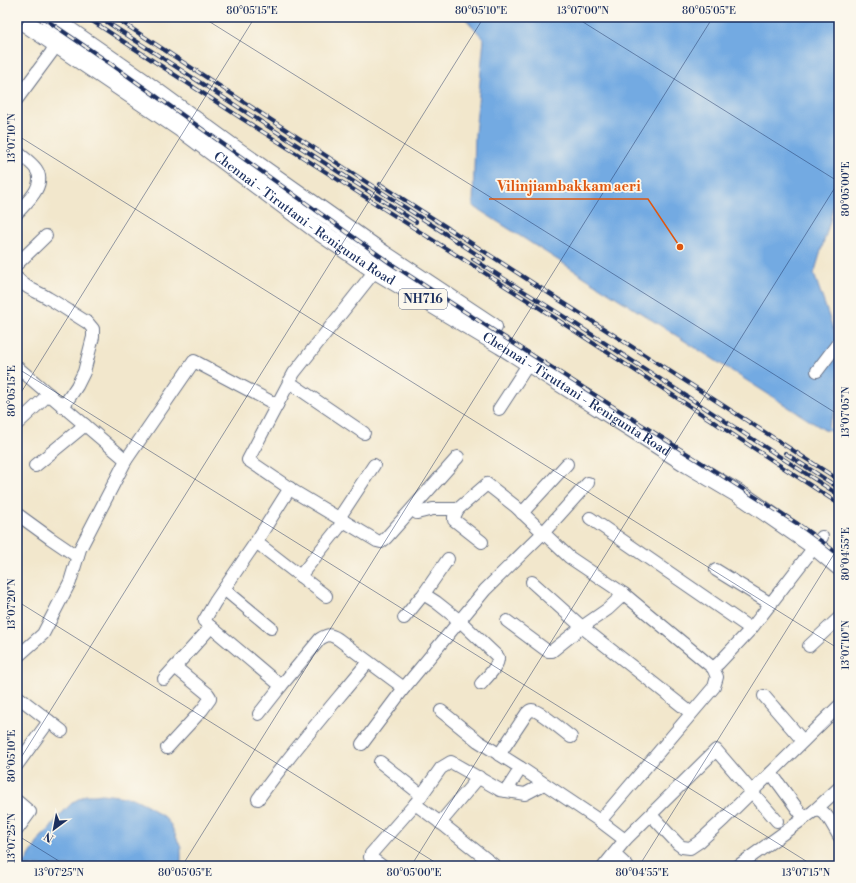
<svg xmlns="http://www.w3.org/2000/svg" width="856" height="883" viewBox="0 0 856 883" font-family="'Libre Bodoni',serif">
<style>
.water{fill:#73aae2;stroke:#476ca0}
.lines{fill:none;stroke-linecap:round;stroke-linejoin:round}
.stream{stroke:#73aae2;stroke-width:2.5}
.minor-casing{stroke:#666f84;stroke-width:14}
.highway-casing{stroke:#666f84;stroke-width:20}
.minor{stroke:#fff;stroke-width:12}
.highway{stroke:#fff;stroke-width:18}
.rail-casing{stroke:#1b2f5e;stroke-width:4}
.rail{stroke:#fbf7ec;stroke-width:2.5;stroke-dasharray:8;stroke-linecap:butt}
.ticks{fill:none;stroke:#1b2f5e;stroke-width:1;stroke-opacity:0.45}
.labels{text-anchor:middle;stroke-width:3.5;stroke-linejoin:round;paint-order:stroke}
.shield{fill:#fbf7ec;stroke:#5e6b89;stroke-width:1}
.shield-label{font-size:12px;font-weight:bold;fill:#1b2f5e}
.street-label{font-size:13px;fill:#1b2f5e;stroke:#fbf7ec}
.leader{fill:none;stroke:#de5710;stroke-width:1.5}
.callout-dot{fill:#de5710;stroke:#fbf7ec;stroke-width:1.5}
.callout-label{font-size:14px;text-anchor:middle;font-weight:bold;fill:#de5710;stroke:#fbf7ec;stroke-width:3.5;stroke-linejoin:round;paint-order:stroke}
.neatline{fill:none;stroke:#1b2f5e;stroke-width:1.5}
.ticks-label{font-size:10px;text-anchor:middle;fill:#1b2f5e}
</style>
<rect width="100%" height="100%" fill="#fbf7ec"/>
<filter id="ink" filterUnits="userSpaceOnUse"><feTurbulence type="fractalNoise" baseFrequency=".025" numOctaves="2"/><feDisplacementMap in="SourceGraphic" scale="8" xChannelSelector="R" yChannelSelector="G"/><feConvolveMatrix kernelMatrix="1 2 1 2 8 2 1 2 1" color-interpolation-filters="sRGB"/></filter>
<filter id="wash" filterUnits="userSpaceOnUse"><feTurbulence type="fractalNoise" baseFrequency=".012" numOctaves="4" result="noise"/><feDisplacementMap in="SourceGraphic" scale="16" xChannelSelector="R" yChannelSelector="G"/><feGaussianBlur stdDeviation="0.9" result="paint"/><feColorMatrix in="noise" values="0 0 0 0 0 0 0 0 0 0 0 0 0 0 0 0 0 1.4 0 .05"/><feComposite in="paint" operator="in"/></filter>
<g filter="url(#wash)">
<rect width="100%" height="100%" fill="#f2e7cc"/>
<g class="water">
<polygon points="464,17 839,17 839,177 830,221 814,274 835,334 839,350 839,402 826,431 473,206 475,134 484,39"/>
<polygon points="102,794 133,798 149,806 153,810 164,817 171,825 181,848 181,861 180,866 17,866 17,865 22,864 26,861 41,837 50,829 58,817 73,802 86,795 95,795"/>
</g>
<g class="lines">
<polyline class="stream" points="825,426 839,436"/>
</g>
</g>
<g filter="url(#ink)">
<g class="lines">
<g class="minor-casing">
<g id="minor">
<polyline points="17,99 51,53 60,37"/>
<path d="M 17,152 C 23,157 31,162 36,169 C 47,185 27,202 17,213"/>
<polyline points="17,264 46,236"/>
<path d="M 17,278 C 28,290 35,290 48,298 C 62,306 75,315 88,323 L 93,329 L 93,337 L 84,372 L 77,386 L 63,407"/>
<polyline points="17,367 126,460"/>
<polyline points="817,371 839,342"/>
<polyline points="289,382 364,433"/>
<polyline points="277,405 248,460 295,492 377,541 381,542 386,538 458,457"/>
<polyline points="499,409 529,363"/>
<polyline points="17,424 49,394"/>
<polyline points="35,466 85,425"/>
<polyline points="417,513 433,509 458,509"/>
<polyline points="522,513 567,464"/>
<polyline points="17,514 50,538 78,557"/>
<polyline points="339,518 374,465"/>
<polyline points="590,518 751,629"/>
<polyline points="256,542 326,596"/>
<polyline points="482,542 454,520 454,517 458,509 487,484 515,506 569,557 624,594 713,668 719,663 751,629 822,537"/>
<polyline points="716,570 771,604"/>
<polyline points="300,576 344,521"/>
<polyline points="532,582 582,627 691,713"/>
<polyline points="224,589 271,628"/>
<polyline points="423,595 448,559"/>
<path d="M 404,618 L 421,597 L 425,595 L 436,602 L 460,621 L 498,657 C 499,666 487,677 481,684"/>
<polyline points="507,621 546,650 548,651 552,651 582,627 608,609 624,594"/>
<polyline points="809,646 839,618"/>
<polyline points="17,657 43,634 70,582 80,549 126,460 194,361 277,405 294,373 370,277 378,263"/>
<polyline points="164,679 211,627"/>
<path d="M 281,686 L 320,639 C 328,634 330,634 338,639 L 404,688"/>
<polyline points="17,696 62,731"/>
<polyline points="764,696 803,741"/>
<polyline points="441,711 478,741 521,768 600,821 714,687 717,677 713,668"/>
<polyline points="259,714 281,686 204,621 215,602 256,542 290,488"/>
<polyline points="362,744 404,688 485,590 543,533 588,483"/>
<polyline points="167,748 202,710 210,699 210,697 208,694 175,667"/>
<path d="M 499,755 L 527,713 C 529,712 529,710 532,710 C 539,710 564,732 571,737"/>
<polyline points="380,762 419,793 421,796 415,804 371,854 370,857 382,866"/>
<polyline points="17,765 49,721"/>
<polyline points="771,773 804,818"/>
<polyline points="506,791 521,768"/>
<polyline points="421,796 441,768 451,762 500,790 525,794 544,784"/>
<path d="M 258,799 C 292,751 331,707 368,662"/>
<polyline points="17,801 30,812 17,830"/>
<polyline points="415,804 446,827 495,866"/>
<polyline points="814,811 839,788"/>
<polyline points="651,815 678,844 682,847 690,848 699,842 724,819 839,706"/>
<polyline points="600,821 625,840 604,866"/>
<polyline points="440,823 479,777"/>
<polyline points="625,840 716,750 777,821"/>
<polyline points="614,854 627,866"/>
<path d="M 738,866 L 814,811 C 817,811 819,810 821,811 C 828,814 835,830 839,836"/>
</g>
</g>
<g class="highway-casing">
<g id="highway">
<path id="s1" d="M 17,17 L 181,128 L 319,231 L 374,269 L 501,345 L 635,430 L 688,464 L 747,499 L 815,546 L 839,566"/>
<polyline points="49,17 144,83 230,146 383,254 493,327"/>
</g>
</g>
<use href="#minor" class="minor"/>
<use href="#highway" class="highway"/>
<g class="rail-casing">
<g id="rail">
<polyline points="42,17 111,64 390,263 499,334 798,524 824,543 839,555"/>
<polyline points="86,17 241,118 535,305 839,504"/>
<polyline points="99,17 416,222"/>
<polyline points="114,17 484,259"/>
<polyline points="380,184 536,285 839,480"/>
<polyline points="473,259 574,323 839,495"/>
<polyline points="785,453 839,488"/>
</g>
</g>
<use href="#rail" class="rail"/>
</g>
</g>
<path class="ticks" d="M 202,17 L 839,415M 575,17 L 839,182M 17,33 L 27,17M 17,135 L 839,649M 17,368 L 814,866M 17,399 L 255,17M 17,601 L 441,866M 17,764 L 484,17M 17,835 L 67,866M 182,866 L 713,17M 411,866 L 839,181M 639,866 L 839,546"/>
<g class="labels">
<rect class="shield" x="399" y="289" width="48" height="20" rx="3"/>
<g class="shield-label">
<text x="423" y="303">NH716</text>
</g>
<g class="street-label">
<text dy="5" stroke="none"><textPath href="#s1" startOffset="351">Chennai - Tiruttani - Renigunta Road</textPath></text>
<text dy="5" stroke="none"><textPath href="#s1" startOffset="675">Chennai - Tiruttani - Renigunta Road</textPath></text>
</g>
</g>
<path class="leader" d="M680 247L648 199H489"/>
<circle class="callout-dot" cx="680" cy="247" r="4"/>
<g class="callout-label">
<text x="569" y="191">Vilinjiambakkam aeri</text>
</g>
<rect width="856" height="883" fill="none" stroke="#fbf7ec" stroke-width="44"/>
<g transform="translate(54 829) rotate(212)" stroke="#fbf7ec" stroke-width="3" paint-order="stroke">
<path d="M0-3L7 15L0 10L-7 15Z" fill="#1b2f5e"/>
<text y="-6" font-size="11" font-weight="bold" text-anchor="middle" fill="#1b2f5e">N</text>
</g>
<rect x="22" y="22" width="812" height="839" class="neatline"/>
<g class="ticks-label">
<text x="252" y="14">80°05'15"E</text>
<text x="481" y="14">80°05'10"E</text>
<text x="583" y="14">13°07'00"N</text>
<text x="709" y="14">80°05'05"E</text>
<text transform="translate(11 138) rotate(-90)" y="4">13°07'10"N</text>
<text transform="translate(845 189) rotate(-90)" y="4">80°05'00"E</text>
<text transform="translate(11 391) rotate(-90)" y="4">80°05'15"E</text>
<text transform="translate(845 412) rotate(-90)" y="4">13°07'05"N</text>
<text transform="translate(845 554) rotate(-90)" y="4">80°04'55"E</text>
<text transform="translate(11 604) rotate(-90)" y="4">13°07'20"N</text>
<text transform="translate(845 645) rotate(-90)" y="4">13°07'10"N</text>
<text transform="translate(11 756) rotate(-90)" y="4">80°05'10"E</text>
<text transform="translate(11 838) rotate(-90)" y="4">13°07'25"N</text>
<text x="59" y="876">13°07'25"N</text>
<text x="185" y="876">80°05'05"E</text>
<text x="414" y="876">80°05'00"E</text>
<text x="642" y="876">80°04'55"E</text>
<text x="806" y="876">13°07'15"N</text>
</g>
</svg>
